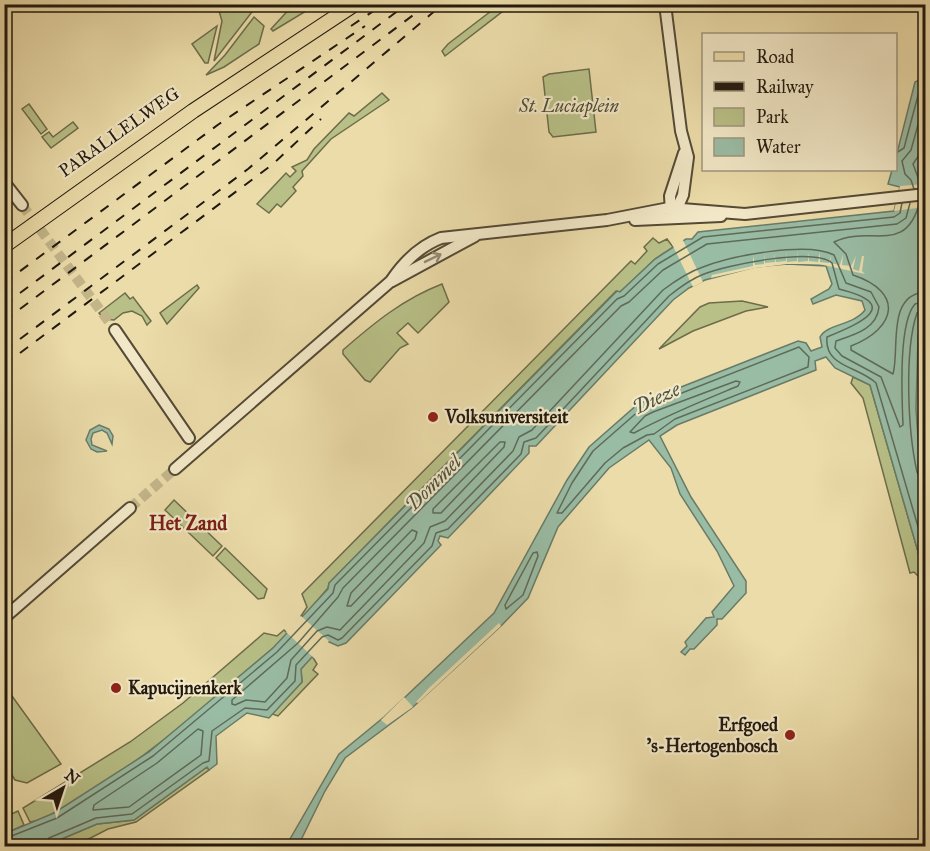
<svg xmlns="http://www.w3.org/2000/svg" width="930" height="851" viewBox="0 0 930 851" font-family="'IM FELL Great Primer',serif">
<style>
.green{fill:#b8c087;stroke:#6d6c4b;stroke-width:1.5}
.water{fill:#99bca4;stroke:#697b68;stroke-width:1.5}
.pier{fill:#ebdca9}
.lines{fill:none;stroke-linecap:round;stroke-linejoin:round}
.shore{stroke:#5e6a5a;stroke-width:1.5}
.minor-tunnel{stroke:#c3b58a;stroke-width:10;stroke-dasharray:10 5;stroke-linecap:butt}
.minor-casing{stroke:#544a36;stroke-width:14}
.major-casing{stroke:#22190f;stroke-width:16}
.minor{stroke:#f2e8c7;stroke-width:10}
.major{stroke:#ebdca9;stroke-width:14}
.rail{stroke:#22190f;stroke-width:2;stroke-dasharray:10 10;stroke-linecap:butt}
.oneway{stroke:#948b74}
.poi-dot{fill:#8f2418;stroke:#f2e8c7;stroke-width:2}
.labels{text-anchor:middle;stroke-width:4.5;stroke-linejoin:round;paint-order:stroke}
.park-label{font-size:18px;font-style:italic;fill:#4f4b33;stroke:#f2e8c7}
.street-label{font-size:18px;fill:#22190f;stroke:#f2e8c7}
.poi-label{font-size:18px;font-weight:bold;fill:#22190f;stroke:#f2e8c7;text-anchor:start}
.water-label{font-size:20px;font-style:italic;fill:#4c5243;stroke:#f2e8c7}
.neighbourhood-label{font-size:20px;font-weight:bold;fill:#7a1f14;stroke:#f2e8c7}
</style>
<rect width="100%" height="100%" fill="#ebdca9"/>
<filter id="stains"><feTurbulence type="fractalNoise" baseFrequency=".00333" numOctaves="4"/><feColorMatrix values="0 0 0 0 .2 0 0 0 0 .09 0 0 0 0 .02 0 0 0 .5 -.17"/></filter>
<radialGradient id="worn" r=".72"><stop offset=".6" stop-color="#630" stop-opacity="0"/><stop offset="1" stop-color="#630" stop-opacity=".3"/></radialGradient>
<g class="green">
<polygon points="227,4 243,5 252,12 214,61 222,21 219,11"/>
<polygon points="293,5 316,5 273,31 271,29"/>
<polygon points="499,5 511,5 445,56 442,51 448,44"/>
<polygon points="254,17 264,26 259,44 224,67 206,75 225,55"/>
<polygon points="217,26 208,63 205,63 192,44"/>
<polygon points="589,69 596,132 553,137 549,132 543,77 549,74"/>
<polygon points="382,93 389,100 331,139 302,171 303,176 293,187 296,191 281,207 277,204 269,213 257,204 286,173 290,177 296,171 292,167 307,160 314,149 349,113 354,116"/>
<polygon points="29,104 47,129 41,134 22,109"/>
<polygon points="73,122 78,128 51,148 42,137 49,132 53,137"/>
<polygon points="653,238 659,243 667,239 673,247 655,259 620,292 616,291 329,583 328,588 303,617 301,616 307,607 302,594 631,261 635,264 647,251 644,247"/>
<path d="M 442,284 L 449,302 L 418,333 L 408,323 L 397,333 L 408,344 L 400,348 L 370,382 L 365,380 L 343,354 L 343,350 C 374,323 403,299 442,284 Z"/>
<polygon points="197,285 199,288 167,324 160,313"/>
<polygon points="125,293 130,299 133,297 151,321 147,325 142,316 132,311 123,313 114,320 104,319 99,313"/>
<polygon points="742,301 768,307 746,311 693,331 659,349 700,307 709,303"/>
<path d="M 925,308 L 925,484 C 915,435 908,355 925,308 Z"/>
<polygon points="853,377 870,385 925,576 921,579 914,572 910,573 863,398 851,383"/>
<polygon points="174,500 222,546 213,556 165,510"/>
<polygon points="225,548 267,589 264,598 258,599 216,558"/>
<path d="M 284,630 L 288,634 L 273,648 C 208,703 145,761 71,803 C 58,810 45,820 30,822 L 23,808 L 130,742 L 183,703 L 264,633 L 277,636 Z"/>
<polygon points="312,656 317,664 313,670 318,674 278,716 272,714 302,682 301,669"/>
<polygon points="12,696 61,764 27,783 15,780 5,764 5,702"/>
<polygon points="207,767 209,770 136,822 108,829 75,846 45,846 97,824 134,820"/>
<polygon points="18,811 24,825 5,834 5,817"/>
</g>
<g class="water">
<path d="M 925,77 L 926,308 L 918,336 L 916,409 L 919,452 L 926,484 L 925,576 L 870,385 L 835,368 L 826,357 L 815,361 L 816,370 L 677,425 L 660,436 L 691,497 L 746,581 L 746,593 L 722,619 L 717,619 L 717,625 L 694,649 L 690,649 L 685,655 L 681,652 L 687,646 L 685,642 L 706,618 L 714,617 L 712,612 L 734,586 L 717,551 L 680,494 L 671,468 L 649,440 L 609,468 L 558,527 L 528,598 L 502,625 L 413,707 L 345,758 L 325,791 L 298,846 L 286,846 L 339,754 L 384,717 L 494,613 L 567,480 L 589,447 L 638,404 L 798,341 L 806,343 L 811,351 L 822,347 L 820,337 C 827,324 854,325 865,310 L 862,301 L 836,295 L 813,304 L 811,299 L 829,289 L 832,284 L 826,266 L 787,264 L 755,267 L 705,280 L 689,288 L 673,300 L 536,446 L 529,446 L 529,453 L 448,538 L 440,536 L 438,541 L 441,545 L 346,643 L 338,646 L 327,641 L 301,669 L 302,682 L 269,718 L 247,713 L 216,736 L 217,764 L 209,770 L 207,767 L 134,820 L 97,824 L 45,846 L 5,846 L 4,834 L 54,813 L 149,752 L 273,648 L 328,589 L 329,583 L 617,291 L 620,292 L 655,259 L 686,239 L 692,239 L 698,232 L 894,211 L 900,187 L 888,184 L 892,170 L 896,170 L 896,157 L 915,82 Z"/>
<polygon points="99,425 109,429 113,436 112,444 107,433 102,430 93,433 91,439 92,445 107,451 97,452 91,449 86,440 90,430"/>
</g>
<g class="pier">
<polygon points="925,184 925,207 894,211 900,186"/>
<polygon points="682,238 703,282 693,287 672,244"/>
<polygon points="797,251 798,262 808,261 809,252 809,261 818,262 820,252 820,262 829,263 831,254 830,263 840,265 843,254 842,265 851,266 856,256 853,269 859,271 862,256 864,256 862,271 865,274 819,264 787,264 755,268 711,278 712,275 753,266 753,256 755,265 764,264 764,254 765,263 775,262 774,253 776,262 786,261 786,252 787,262 797,261"/>
<polygon points="301,616 329,641 314,658 286,632"/>
<polygon points="499,623 501,626 418,703 416,702 429,688"/>
<polygon points="404,697 413,707 387,725 381,720"/>
</g>
<g class="lines">
<g class="shore">
<polyline points="896,153 904,148 920,88 926,84"/>
<polyline points="922,188 913,164 919,155 926,131"/>
<polyline points="914,189 911,180 905,174 902,161 911,150 926,96"/>
<path d="M 920,201 C 906,257 870,224 834,242 L 846,254 L 853,275 C 904,292 897,328 851,346 L 851,350 L 893,374 C 900,349 886,294 926,292"/>
<path d="M 910,203 L 906,218 L 897,224 L 707,244 L 663,270 L 629,302 L 621,306 L 343,588 L 338,597 L 298,643 L 232,700 L 232,704 L 235,705 L 246,700 L 265,702 L 287,678 L 291,660 L 317,631 L 327,627 L 340,630 L 424,543 L 430,527 L 445,521 L 513,451 L 519,437 L 532,430 L 663,290 C 675,281 688,272 703,267 C 731,256 807,241 834,255 L 846,283 L 871,292 L 879,307 C 877,329 854,335 836,341 L 835,348 L 842,356 L 881,377 L 900,427 L 903,425 C 902,398 898,323 915,304 L 926,301"/>
<path d="M 926,309 L 917,313 C 904,351 908,432 917,472 L 920,477 L 926,478"/>
<polygon points="799,347 809,357 808,367 675,419 654,434 647,435 623,448 605,463 562,513 557,513 572,483 593,451 641,409"/>
<path d="M 736,381 L 740,382 L 738,386 C 702,401 667,415 634,433 L 630,432 L 645,416 L 653,412 Z"/>
<polygon points="500,442 505,442 504,447 441,513 433,513 433,509"/>
<polygon points="412,530 417,532 415,539 351,606 347,606 351,593"/>
<polygon points="537,552 538,556 523,595 506,609 505,605 533,553"/>
<polygon points="198,729 203,731 201,755 129,807 93,810 94,805 157,763"/>
<polyline points="4,839 57,818 153,756 277,652 333,593 335,585 617,299 624,296 658,264 703,237 894,217 900,213 902,203"/>
<path d="M 44,846 L 49,838 L 96,818 L 132,814 L 203,763 L 209,761 L 212,731 L 245,708 L 267,710 L 295,681 L 296,665 L 322,637 L 328,635 L 338,640 L 342,638 L 432,546 L 436,533 L 448,529 L 521,454 L 524,442 L 536,438 L 669,296 C 680,287 691,279 704,274 C 727,265 813,247 832,263 L 839,289 C 903,305 861,323 827,337 C 824,367 858,366 876,383 L 926,554"/>
</g>
<g class="minor-tunnel">
<polyline points="22,205 115,330"/>
<polyline points="130,508 175,469"/>
</g>
<g class="minor-casing">
<g id="minor">
<polyline points="665,4 681,131 688,157 683,195 673,218"/>
<polyline points="4,182 22,205"/>
<polyline points="671,212 670,196 684,153"/>
<polyline points="635,220 721,216"/>
<polyline points="392,281 475,236"/>
<polyline points="115,330 189,438"/>
<path d="M 175,469 L 391,281 C 403,263 420,246 441,238 L 607,220 L 669,208 L 745,214 L 926,194"/>
<polyline points="4,618 130,508"/>
</g>
</g>
<g class="major-casing">
<polyline id="major" points="4,246 193,111 355,4"/>
</g>
<use href="#minor" class="minor"/>
<use href="#major" class="major"/>
<g class="rail">
<polyline points="351,26 384,4"/>
<polyline points="4,283 219,124 365,26"/>
<polyline points="4,305 407,4"/>
<polyline points="4,321 428,4"/>
<polyline points="4,351 248,169 443,4"/>
<polyline points="4,365 273,164 321,119"/>
</g>
</g>
<defs><path id="oneway-shaft" d="M-6 0H5M1.5-3L5.5 0L1.5 3" fill="none" stroke-width="1.6" stroke-linecap="round" stroke-linejoin="round" transform="scale(1.5)"/></defs>
<use class="oneway" href="#oneway-shaft" transform="translate(433 258) rotate(-26)"/>
<g class="poi-dot">
<circle cx="433" cy="417" r="6"/>
<circle cx="116" cy="688" r="6"/>
<circle cx="790" cy="735" r="6"/>
</g>
<g class="labels">
<g class="park-label">
<text x="569" y="112">St. Luciaplein</text>
</g>
<g class="street-label">
<text transform="translate(119 132) rotate(-35)" y="6">PARALLELWEG</text>
</g>
<g class="poi-label">
<text x="445" y="423">Volksuniversiteit</text>
<text x="128" y="694">Kapucijnenkerk</text>
<text x="778" y="731" text-anchor="end">Erfgoed<tspan x="778" dy="21">'s-Hertogenbosch</tspan></text>
</g>
<g class="water-label">
<text transform="translate(656 398) rotate(-25)" y="7">Dieze</text>
<text transform="translate(433 483) rotate(-45)" y="7">Dommel</text>
</g>
<g class="neighbourhood-label">
<text x="188" y="530">Het Zand</text>
</g>
</g>
<rect width="930" height="851" fill="none" stroke="#ebdca9" stroke-width="24"/>
<rect x="6" y="6" width="918" height="839" fill="none" stroke="#22190f" stroke-width="3"/>
<rect x="12" y="12" width="906" height="827" fill="none" stroke="#22190f" stroke-width="1.5"/>
<rect x="702" y="33" width="195" height="138" fill="#f2e8c7" stroke="#9f957d" stroke-width="1.5"/>
<rect x="714" y="52" width="30" height="9" fill="#ebdca9" stroke="#9f957d" stroke-width="1.5"/>
<text x="756" y="63" font-size="18" fill="#22190f">Road</text>
<rect x="714" y="82" width="30" height="9" fill="#22190f" stroke="#9f957d" stroke-width="1.5"/>
<text x="756" y="93" font-size="18" fill="#22190f">Railway</text>
<rect x="714" y="108" width="30" height="18" fill="#b8c087" stroke="#9f957d" stroke-width="1.5"/>
<text x="756" y="123" font-size="18" fill="#22190f">Park</text>
<rect x="714" y="138" width="30" height="18" fill="#99bca4" stroke="#9f957d" stroke-width="1.5"/>
<text x="756" y="153" font-size="18" fill="#22190f">Water</text>
<g transform="translate(63 788) rotate(39)" stroke="#f2e8c7" stroke-width="4.5" paint-order="stroke">
<path d="M0-4.5L10 22L0 15L-10 22Z" fill="#22190f"/>
<text y="-9" font-size="16" font-weight="bold" text-anchor="middle" fill="#22190f">N</text>
</g>
<rect width="100%" height="100%" filter="url(#stains)"/>
<rect width="100%" height="100%" fill="url(#worn)"/>
</svg>
